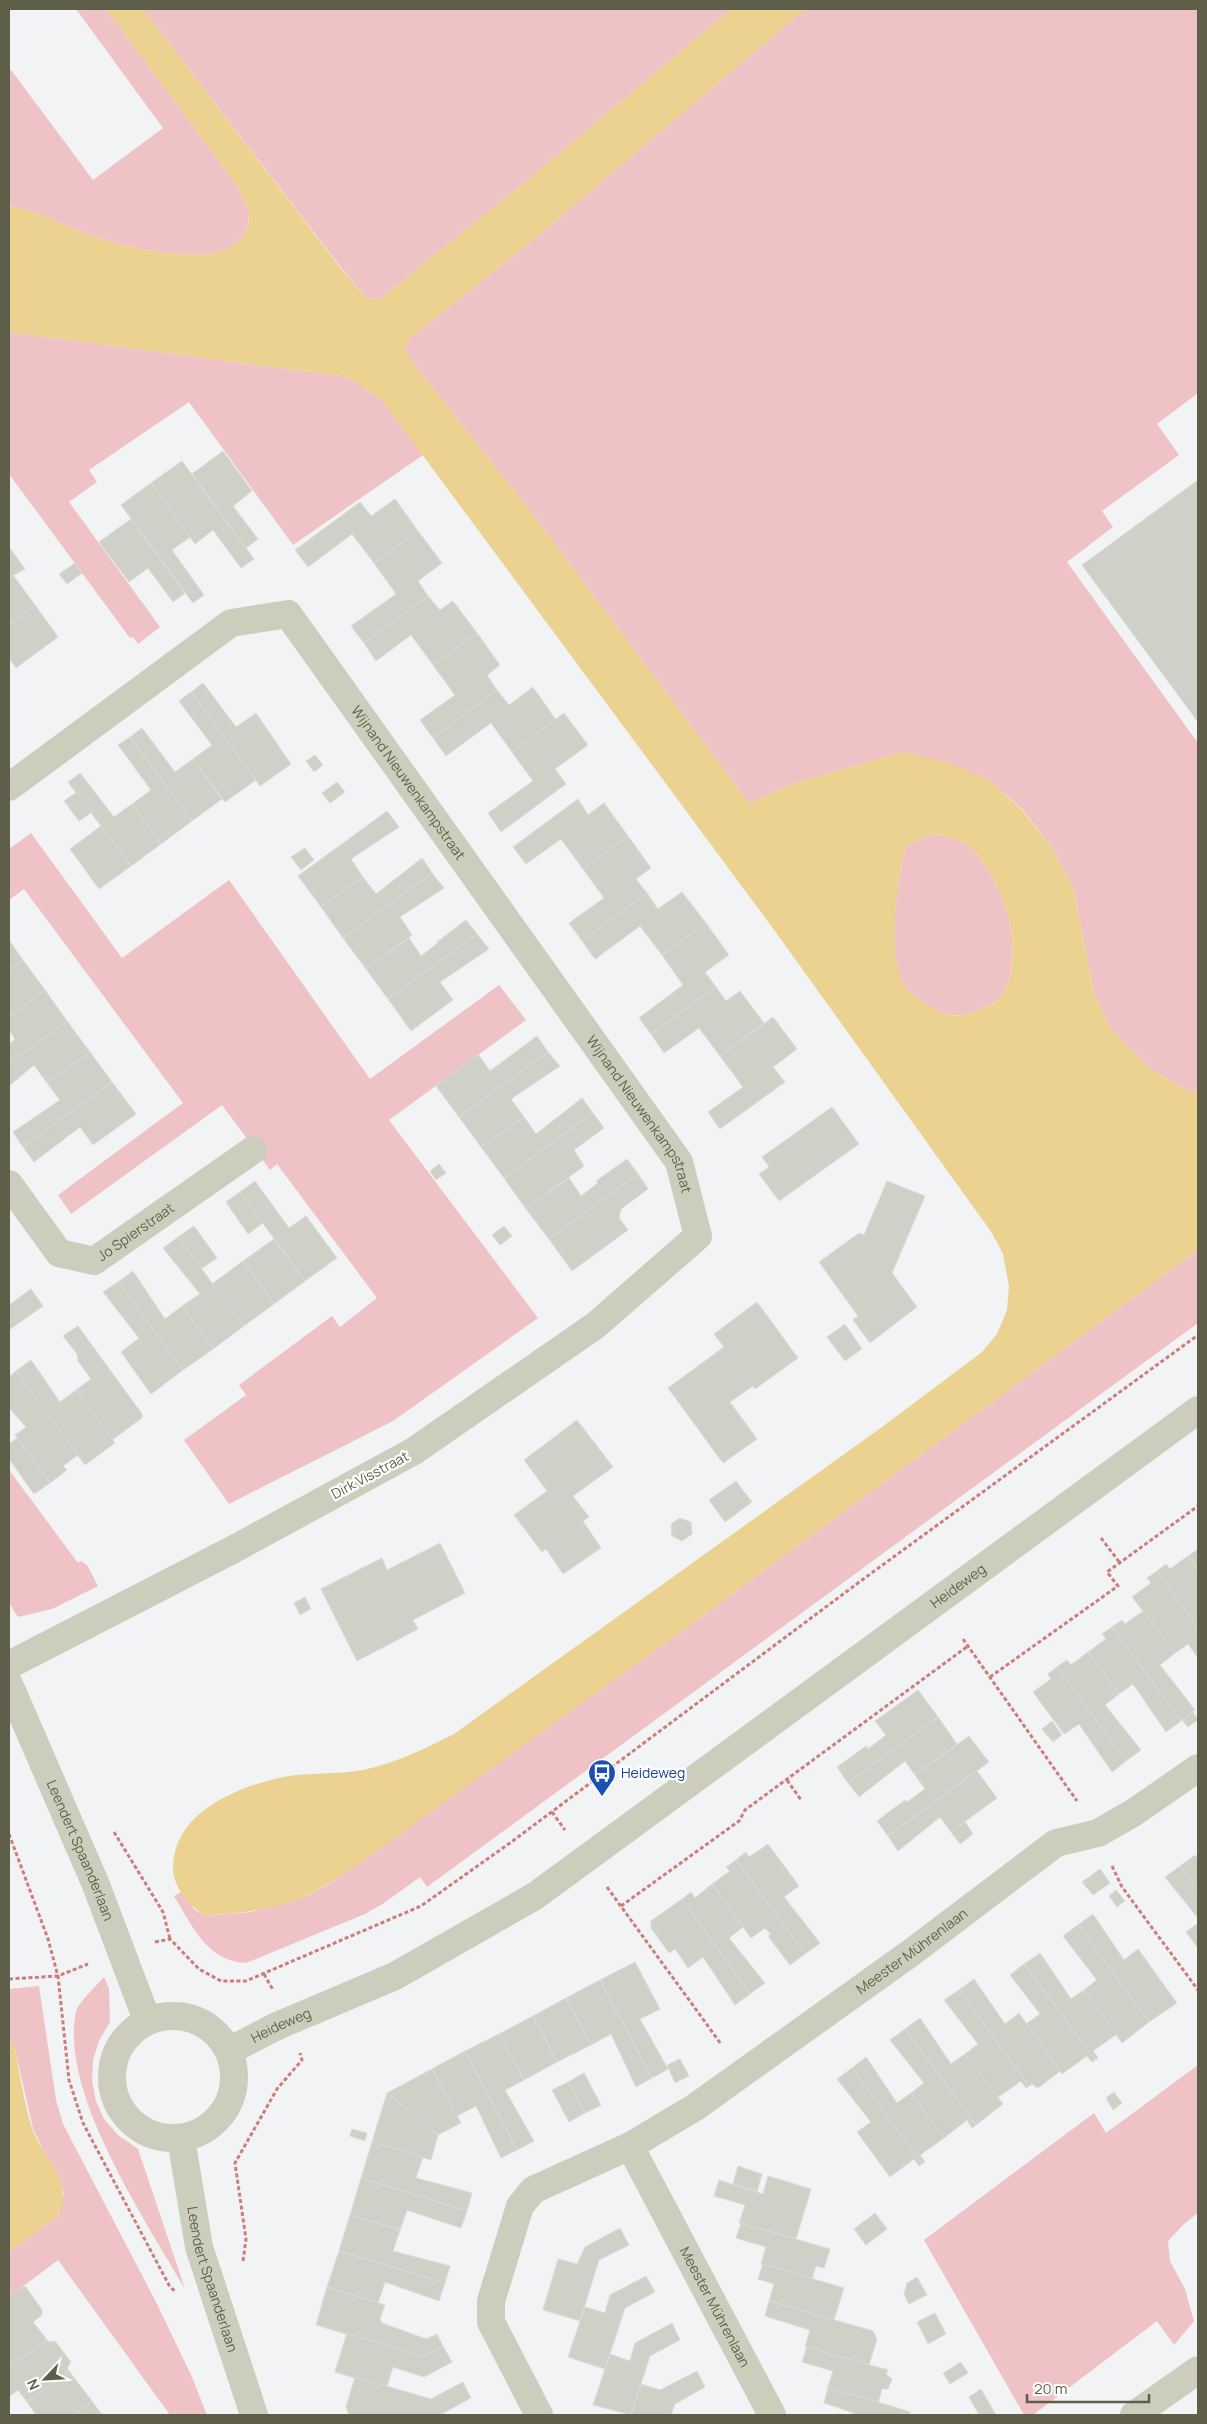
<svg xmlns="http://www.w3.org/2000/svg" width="1207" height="2424" viewBox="0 0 1207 2424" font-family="Manrope,sans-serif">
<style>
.green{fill:#efc2c6}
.water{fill:#ebd290;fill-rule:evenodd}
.building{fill:#cfd1c9;stroke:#dbdcd6}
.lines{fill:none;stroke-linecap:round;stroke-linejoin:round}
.path{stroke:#cd7d7a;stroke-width:3;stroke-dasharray:4 2.5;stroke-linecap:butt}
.minor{stroke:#cdcdbd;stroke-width:28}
.labels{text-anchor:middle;stroke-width:4.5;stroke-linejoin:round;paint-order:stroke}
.street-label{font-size:14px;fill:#5f5f49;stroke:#fff}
.transit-label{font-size:14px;fill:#164399;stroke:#fff;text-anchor:start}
</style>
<rect width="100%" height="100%" fill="#f2f3f4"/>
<g class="green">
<path d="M 76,9 L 106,9 L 235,183 C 245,201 257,219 241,238 C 216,271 126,247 92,236 C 62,226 42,210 9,207 L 9,72 L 11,70 L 93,180 L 163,128 Z"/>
<polygon points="143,9 731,9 525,182 380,299 366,298 338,264"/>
<polygon points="805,9 1198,9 1198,393 1157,424 1179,455 1102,511 1113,527 1067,562 1198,743 1198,1092 1187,1090 1149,1068 1111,1029 1094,993 1073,886 1051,846 1022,809 988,779 903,752 798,782 749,803 528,508 408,357 406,348 408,340 533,240"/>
<polygon points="9,332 347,377 381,399 423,455 293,545 189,402 89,470 97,482 69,502 160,627 138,644 133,637 130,638 9,474"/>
<polygon points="31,833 122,958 229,880 370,1079 499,985 526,1020 389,1120 538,1318 393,1421 229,1504 184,1440 246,1395 239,1385 332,1316 340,1327 377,1298 277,1164 270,1170 222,1105 71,1214 58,1195 183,1103 24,889 9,900 9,849"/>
<path d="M 931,834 C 940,836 952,837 960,841 C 980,850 994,879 1002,898 C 1014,927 1020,974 998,1000 C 995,1003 989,1005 985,1007 C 957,1021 943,1017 919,999 C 915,995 908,991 905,987 C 885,959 897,876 907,845 Z"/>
<path d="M 1198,1250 L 1198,1323 L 427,1887 L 420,1877 L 384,1903 L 365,1914 L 246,1963 C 206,1961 192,1925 174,1896 L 181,1892 L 195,1910 L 206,1916 L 251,1912 L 307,1896 L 327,1885 L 685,1629 Z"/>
<polygon points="9,1470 78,1563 81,1561 87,1565 98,1586 52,1609 18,1617 9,1603"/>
<path d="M 104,1977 L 109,1988 L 110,2022 L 99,2041 L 93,2060 L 92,2081 L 96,2101 L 104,2119 L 118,2135 L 138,2149 L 185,2289 C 146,2221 59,2092 76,2012 C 77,2004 97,1985 104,1977 Z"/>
<polygon points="39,1986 56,2100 63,2124 156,2302 192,2377 207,2415 170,2415 58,2260 9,2297 9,2252 59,2215 64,2192 33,2129 15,2049 9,2037 9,1989"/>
<polygon points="1198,2065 1198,2213 1184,2224 1168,2241 1170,2261 1185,2289 1194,2321 1174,2345 1157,2321 1033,2415 1024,2415 924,2240 1094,2113 1106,2133"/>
</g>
<g class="water">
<path d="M 106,9 L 143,9 L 338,265 L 366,298 L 380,299 L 525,182 L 731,9 L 805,9 L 533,240 L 408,340 L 406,348 L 408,357 L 528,508 L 749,803 L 798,782 L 903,752 L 946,762 L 988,779 L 1021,809 L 1051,846 L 1073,886 L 1094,993 L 1111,1029 L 1149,1068 L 1187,1090 L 1198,1092 L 1198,1250 L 685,1629 L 357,1865 C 341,1875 325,1887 308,1895 C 276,1910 240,1913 205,1916 C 188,1905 172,1886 173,1865 C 176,1811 238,1787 283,1777 C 309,1772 337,1775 363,1770 C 396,1763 424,1749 454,1734 L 882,1427 L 982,1352 L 997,1334 L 1007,1310 L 1009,1286 L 1003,1254 L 992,1233 L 772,927 L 381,399 L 347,377 L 9,332 L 9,207 C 42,210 62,226 92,236 C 126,247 216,271 241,238 C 257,219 245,201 235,183 ZM 931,834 C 940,836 952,837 960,841 C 981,851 994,879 1002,898 C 1014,927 1020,974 998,1000 C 995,1004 989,1005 985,1007 C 957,1021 943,1017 919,999 C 915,995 908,991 905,987 C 886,959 897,876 907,845 Z"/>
<path d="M 9,2037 L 15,2049 C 20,2075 24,2102 32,2128 C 43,2159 75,2179 59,2215 L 9,2252 Z"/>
</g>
<g class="building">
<polygon points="223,451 252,491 233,506 258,539 246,548 192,474"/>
<polygon points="182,461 254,559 241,568 213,530 195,544 151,483"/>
<polygon points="1198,480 1198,722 1082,565"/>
<polygon points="151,483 190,537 172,550 204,595 193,603 121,505"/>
<polygon points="395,499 418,531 374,563 352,534 308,567 295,550 360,502 371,516"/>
<polygon points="131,519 185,593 173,602 148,568 129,582 99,542"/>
<polygon points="418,531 442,563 418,581 428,596 364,643 351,626 396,594 374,563"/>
<polygon points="9,547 25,569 9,578"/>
<polygon points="75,563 82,573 67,584 59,574"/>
<polygon points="13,575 35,605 9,625 9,578"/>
<polygon points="428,596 440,610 453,601 477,633 433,665 411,635 376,661 364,643"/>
<polygon points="35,605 58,637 16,668 9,658 9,625"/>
<polygon points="477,633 500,665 487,675 497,690 433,738 420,720 455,695 433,665"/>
<polygon points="203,683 236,727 256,713 291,764 260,786 191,692"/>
<polygon points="533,687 556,720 512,752 491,723 446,756 433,738 497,690 509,705"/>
<polygon points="191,692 256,780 225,802 193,759 212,745 179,701"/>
<polygon points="564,713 588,745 555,769 566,784 501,832 488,813 533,781 512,752"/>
<polygon points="142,728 175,772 193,759 222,799 192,821 130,737"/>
<polygon points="130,737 192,821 161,844 132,804 151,790 118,745"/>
<polygon points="315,755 323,765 314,772 306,761"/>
<polygon points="80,773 114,817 132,804 161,844 131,866 68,782"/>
<polygon points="337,782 345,792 330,803 322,793"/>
<polygon points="77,792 92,812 79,821 64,801"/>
<polygon points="578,799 588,815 604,803 628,836 583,869 561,839 526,864 513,847"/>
<polygon points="387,811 399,827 351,859 363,877 321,907 298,876"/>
<polygon points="101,826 131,866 99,889 70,849"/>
<polygon points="628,836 651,868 636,879 647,893 582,941 569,923 604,898 583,869"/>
<polygon points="305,848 314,860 301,870 291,857"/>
<polygon points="422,858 432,873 343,938 321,907 363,877 376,894"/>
<polygon points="432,873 444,888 400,917 412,935 366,969 343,938"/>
<polygon points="682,892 706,923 662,955 640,926 595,959 582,941 647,893 658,909"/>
<polygon points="466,920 477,934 388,999 366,969 409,938 421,956 438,943 437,942"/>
<polygon points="706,923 729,955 705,972 716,987 651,1034 639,1018 683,985 662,955"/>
<polygon points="477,934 489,949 440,982 453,1000 411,1031 388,999"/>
<polygon points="9,940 23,960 9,970"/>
<polygon points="23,960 45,990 9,1017 9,970"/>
<polygon points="716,987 726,1001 740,991 764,1023 720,1056 699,1028 664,1053 651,1034"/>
<polygon points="45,990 67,1021 9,1064 9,1044 15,1039 9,1030 9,1017"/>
<polygon points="773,1017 797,1049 773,1067 785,1082 720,1129 708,1112 743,1087 720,1056"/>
<polygon points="67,1021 90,1052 47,1083 34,1065 9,1086 9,1064"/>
<polygon points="537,1036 548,1052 459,1117 436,1086 478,1054 490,1071"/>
<polygon points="90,1052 112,1082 23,1147 13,1132 60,1100 47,1083"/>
<polygon points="548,1052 560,1066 511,1099 524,1117 481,1147 459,1117"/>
<polygon points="112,1082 136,1114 93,1145 80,1127 34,1162 23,1147"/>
<polygon points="582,1098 593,1113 504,1178 481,1147 524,1117 536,1134"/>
<polygon points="832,1107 859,1144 779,1201 759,1174 769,1167 762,1157"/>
<polygon points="593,1113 604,1128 574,1150 584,1166 526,1209 504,1178"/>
<polygon points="627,1159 638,1174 549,1239 526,1209 569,1178 581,1196 598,1183 596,1181"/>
<polygon points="439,1164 446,1173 436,1180 430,1171"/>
<polygon points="638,1174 648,1189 621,1209 619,1218 628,1230 572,1271 549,1239"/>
<polygon points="255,1181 289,1228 306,1216 337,1258 305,1281 240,1192"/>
<polygon points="887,1181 925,1196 892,1273 917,1307 870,1343 853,1320 858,1316 819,1262 859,1233 864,1235"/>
<polygon points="240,1192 263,1223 248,1234 226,1202"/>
<polygon points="194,1226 217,1258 201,1269 178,1237"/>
<polygon points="504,1226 512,1236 500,1245 492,1235"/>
<polygon points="178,1237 244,1326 213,1349 182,1306 200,1294 163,1248"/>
<polygon points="274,1239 305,1281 274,1304 243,1261"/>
<polygon points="243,1261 274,1304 244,1326 212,1284"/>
<polygon points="133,1271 165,1319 182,1306 213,1349 183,1370 118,1282"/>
<polygon points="118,1282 183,1370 151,1394 121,1352 139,1338 103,1292"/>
<polygon points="31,1289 43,1306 9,1330 9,1305"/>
<polygon points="757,1302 798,1358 755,1389 753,1386 730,1402 757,1439 723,1463 668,1388 724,1347 714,1334"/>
<polygon points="845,1324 862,1349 845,1361 827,1337"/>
<polygon points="78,1326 142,1414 142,1418 112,1440 76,1390 91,1379 78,1361 77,1354 63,1336"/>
<polygon points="31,1360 60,1402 76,1390 115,1443 85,1465 16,1371"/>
<polygon points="16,1371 78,1455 63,1466 67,1470 50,1483 15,1435 26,1427 9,1408 9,1377"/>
<polygon points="577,1420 613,1467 573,1496 589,1517 583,1521 601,1548 563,1574 546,1549 542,1552 514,1515 547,1491 524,1460"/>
<polygon points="17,1438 50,1483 34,1494 9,1459 9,1444"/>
<polygon points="736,1481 752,1502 725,1522 709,1500"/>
<polygon points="680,1518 691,1522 692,1534 682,1541 672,1536 671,1524"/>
<polygon points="440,1543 465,1593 413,1620 418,1629 357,1661 321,1589 382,1558 387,1570"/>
<polygon points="1198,1549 1198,1570 1188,1556"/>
<polygon points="1188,1556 1198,1570 1198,1628 1157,1571 1166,1564 1170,1569"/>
<polygon points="1157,1571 1198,1628 1198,1658 1188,1644 1175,1653 1132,1597 1151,1583 1147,1578"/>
<polygon points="305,1597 311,1609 300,1615 294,1603"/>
<polygon points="1143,1611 1175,1653 1160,1665 1195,1710 1181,1721 1112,1627 1122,1620 1125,1624"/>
<polygon points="1112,1627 1181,1721 1166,1732 1133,1684 1119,1694 1088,1652 1106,1639 1102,1634"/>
<polygon points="1088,1652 1119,1694 1105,1705 1141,1750 1126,1761 1057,1667 1067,1660 1071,1665"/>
<polygon points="1057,1667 1126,1761 1112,1772 1079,1724 1064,1734 1033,1692 1051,1679 1048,1674"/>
<polygon points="918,1690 938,1717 848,1783 837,1767 866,1746 868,1749 886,1735 875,1721"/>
<polygon points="1193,1712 1198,1720 1188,1727 1182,1720"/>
<polygon points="938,1717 957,1744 915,1775 905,1761 859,1797 848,1783"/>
<polygon points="1052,1721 1062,1735 1053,1742 1042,1729"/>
<polygon points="969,1736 989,1762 888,1836 877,1821 905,1800 907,1802 925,1789 915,1775"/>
<polygon points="977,1771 997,1798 951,1832 940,1817 898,1851 888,1836"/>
<polygon points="965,1822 973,1834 960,1844 951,1832"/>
<polygon points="768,1844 799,1886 784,1897 820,1943 805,1954 736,1860 746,1852 749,1857"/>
<polygon points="1195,1855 1198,1859 1198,1891 1180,1866"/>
<polygon points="736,1860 805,1954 790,1965 768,1936 771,1934 765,1928 751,1938 712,1884 730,1871 726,1867"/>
<polygon points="1180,1866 1198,1891 1198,1918 1165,1877"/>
<polygon points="1100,1869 1110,1883 1093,1895 1082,1882"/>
<polygon points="712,1884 743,1927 729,1938 765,1983 750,1994 682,1899 691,1892 695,1898"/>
<polygon points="1116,1890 1125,1901 1117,1907 1109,1896"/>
<polygon points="682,1899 750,1994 735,2005 703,1957 688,1968 675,1949 669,1953 651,1928 651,1921"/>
<polygon points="1093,1914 1124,1960 1138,1949 1177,2003 1149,2022 1078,1925"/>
<polygon points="1198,1923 1198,1948 1186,1932"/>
<polygon points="1078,1925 1149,2022 1122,2043 1084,1990 1097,1980 1063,1936"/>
<polygon points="1040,1953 1071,1999 1084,1990 1117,2034 1093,2051 1098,2058 1095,2060 1024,1964"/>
<polygon points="635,1962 660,2009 640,2019 668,2069 652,2078 600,1980"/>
<polygon points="1024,1964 1095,2060 1092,2062 1087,2056 1062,2074 1026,2024 1040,2014 1010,1975"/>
<polygon points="974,1979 1005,2024 1019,2013 1060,2071 1038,2088 1032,2084 1029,2086 959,1990"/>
<polygon points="600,1980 652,2078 636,2087 611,2034 591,2045 566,1998"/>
<polygon points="959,1990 1029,2086 1026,2088 1021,2081 997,2098 965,2054 978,2044 944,2000"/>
<polygon points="566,1998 591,2045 557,2062 533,2016"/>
<polygon points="533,2016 557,2062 524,2080 499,2034"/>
<polygon points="920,2018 951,2064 965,2054 1003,2104 976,2125 905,2029"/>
<polygon points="905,2029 976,2125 972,2128 967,2120 944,2138 911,2093 924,2083 890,2040"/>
<polygon points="499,2034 524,2080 505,2090 534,2141 517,2150 465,2051"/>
<polygon points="465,2051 517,2150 501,2158 476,2106 457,2116 432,2069"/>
<polygon points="866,2057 897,2103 911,2093 944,2138 920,2155 925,2162 922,2164 852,2068"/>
<polygon points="680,2059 689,2076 675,2083 667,2065"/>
<polygon points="852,2068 922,2164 919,2166 914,2159 890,2177 857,2132 871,2122 837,2079"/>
<polygon points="432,2069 461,2123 438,2135 387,2093"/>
<polygon points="584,2073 601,2105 585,2113 568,2082"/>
<polygon points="568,2082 585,2113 569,2122 552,2090"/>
<polygon points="1114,2092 1122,2103 1113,2110 1106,2098"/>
<polygon points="387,2093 438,2135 431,2160 372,2142"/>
<polygon points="352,2129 367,2133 365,2141 350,2136"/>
<polygon points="372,2142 423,2157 416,2178 472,2193 467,2211 361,2178"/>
<polygon points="738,2166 762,2174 757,2192 733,2184"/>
<polygon points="768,2176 811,2189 796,2239 739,2223 745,2205 714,2196 719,2180 763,2194"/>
<polygon points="361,2178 467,2211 461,2228 407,2210 400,2230 350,2215"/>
<polygon points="875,2213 887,2229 866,2245 854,2229"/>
<polygon points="350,2215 400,2230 393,2251 450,2266 445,2283 339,2251"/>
<polygon points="741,2223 830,2249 824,2268 816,2266 812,2279 761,2264 766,2247 736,2238"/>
<polygon points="620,2228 629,2245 599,2260 580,2321 543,2310 558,2259 577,2264 585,2247"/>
<polygon points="339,2251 445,2283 439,2301 385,2282 378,2303 327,2287"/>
<polygon points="763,2264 844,2288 834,2320 769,2301 774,2284 758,2279"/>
<polygon points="646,2276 655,2292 625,2308 605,2369 568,2357 585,2307 605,2313 610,2295"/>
<polygon points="917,2277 927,2295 909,2304 904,2294 907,2283"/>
<polygon points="22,2287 26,2287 42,2310 42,2315 33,2322 47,2340 9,2368 9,2297"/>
<polygon points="327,2287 385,2305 380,2319 382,2323 426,2339 437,2334 443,2346 422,2357 316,2325"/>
<polygon points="769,2301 873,2331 877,2339 869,2365 805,2347 810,2330 765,2316"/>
<polygon points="935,2313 946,2334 928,2344 917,2322"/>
<polygon points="672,2323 680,2340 650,2356 631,2415 593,2405 610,2354 630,2361 635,2343"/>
<polygon points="347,2333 422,2357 443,2346 452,2362 424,2377 393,2367 387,2386 371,2383 335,2372"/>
<polygon points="47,2340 49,2342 55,2341 71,2362 67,2368 69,2371 27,2402 18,2390 9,2397 9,2368"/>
<polygon points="807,2347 888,2370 886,2374 892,2379 888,2389 882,2389 878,2403 827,2389 833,2371 802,2362"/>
<polygon points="961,2362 968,2373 950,2384 943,2373"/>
<polygon points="69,2371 92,2401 73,2415 36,2415 27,2402"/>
<polygon points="697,2371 705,2387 675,2404 671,2415 631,2415 641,2384 660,2390"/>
<polygon points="355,2377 431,2399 463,2382 471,2398 440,2415 349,2415 346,2407"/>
<polygon points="828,2388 878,2402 910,2412 909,2415 853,2415 854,2413 824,2403"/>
<polygon points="981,2389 996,2415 979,2415 969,2397"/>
<polygon points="92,2401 102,2415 73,2415"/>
</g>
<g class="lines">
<g class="path">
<polyline points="1101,1538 1120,1563"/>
<polyline points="963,1639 1077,1801"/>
<polyline points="990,1677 1118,1586 1107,1572 1198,1506"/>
<polyline points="787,1780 801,1800"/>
<polyline points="552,1812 565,1830"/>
<polyline points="114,1832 163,1912 170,1939"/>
<polyline points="9,1834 48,1939 58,1976 69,2080 83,2123 170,2287 175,2291"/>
<polyline points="1112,1866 1122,1887 1198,1990"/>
<polyline points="607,1887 721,2044"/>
<polyline points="621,1906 739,1821 745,1810 968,1646"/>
<polyline points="155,1942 170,1939 199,1969 221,1981 246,1981 421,1906 510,1843 862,1580 1198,1335"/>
<polyline points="264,1974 273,1990"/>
<polyline points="9,1979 58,1976 88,1964"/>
<polyline points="243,2261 246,2239 235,2163 277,2089 302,2060 300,2053"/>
</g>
<g class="minor">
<path id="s1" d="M 9,787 L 231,623 L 288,614 L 679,1162 L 698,1236 L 596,1325 L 414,1451 L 234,1549 L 9,1665"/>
<path id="s2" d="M 9,1184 L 59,1253 L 94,1261 L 253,1150"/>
<path id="s3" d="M 9,1684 L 96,1885 L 147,2020"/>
<circle cx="173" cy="2077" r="61"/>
<path id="s4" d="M 229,2051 L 275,2027 L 395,1976 L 535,1896 L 1198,1410"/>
<path id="s5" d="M 181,2139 L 199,2247 L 254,2415"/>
<path id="s6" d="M 630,2146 L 772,2415"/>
<path id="s7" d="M 539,2415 L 491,2322 L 491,2301 L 520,2206 L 533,2190 L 630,2146 L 694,2108 L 912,1952 L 1056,1843 L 1098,1833 L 1133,1813 L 1198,1768"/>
<polyline points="1134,2415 1198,2370"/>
</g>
</g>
<defs>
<g id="bus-pin" transform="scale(1.4375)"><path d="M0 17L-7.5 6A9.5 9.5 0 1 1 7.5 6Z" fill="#1a4fb4" stroke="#fff"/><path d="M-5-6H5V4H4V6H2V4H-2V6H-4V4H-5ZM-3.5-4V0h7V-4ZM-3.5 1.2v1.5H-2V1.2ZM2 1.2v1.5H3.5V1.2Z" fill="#fff"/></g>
</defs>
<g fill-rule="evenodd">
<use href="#bus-pin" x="602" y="1773"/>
</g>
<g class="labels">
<g class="street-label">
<text dy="5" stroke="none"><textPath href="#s1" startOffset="541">Wijnand Nieuwenkampstraat</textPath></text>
<text dy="5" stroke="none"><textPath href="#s1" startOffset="946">Wijnand Nieuwenkampstraat</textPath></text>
<text dy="5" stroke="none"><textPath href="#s2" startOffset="172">Jo Spierstraat</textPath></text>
<text transform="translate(370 1475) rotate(-28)" y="5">Dirk Visstraat</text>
<text dy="5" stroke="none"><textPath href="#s4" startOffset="868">Heideweg</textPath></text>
<text dy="5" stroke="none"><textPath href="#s3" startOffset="181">Leendert Spaanderlaan</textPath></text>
<text dy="5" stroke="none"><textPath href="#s7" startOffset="695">Meester Mührenlaan</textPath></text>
<text dy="5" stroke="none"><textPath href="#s4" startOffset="58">Heideweg</textPath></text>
<text dy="5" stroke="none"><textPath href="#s5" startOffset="144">Leendert Spaanderlaan</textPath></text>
<text dy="5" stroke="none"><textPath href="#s6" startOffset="182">Meester Mührenlaan</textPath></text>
</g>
<g class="transit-label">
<text x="621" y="1778">Heideweg</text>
</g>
</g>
<rect width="1207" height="2424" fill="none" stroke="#5f5f49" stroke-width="20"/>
<g transform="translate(45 2379) rotate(245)" stroke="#ffffff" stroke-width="4" paint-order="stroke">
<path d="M0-4L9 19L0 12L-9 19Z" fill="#5f5f49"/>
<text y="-8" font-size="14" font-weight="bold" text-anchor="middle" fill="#5f5f49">N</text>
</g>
<path d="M1027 2394v8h122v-8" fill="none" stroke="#5f5f49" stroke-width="2.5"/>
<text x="1034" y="2394" font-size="15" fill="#5f5f49" stroke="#ffffff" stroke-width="4" paint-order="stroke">20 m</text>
</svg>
